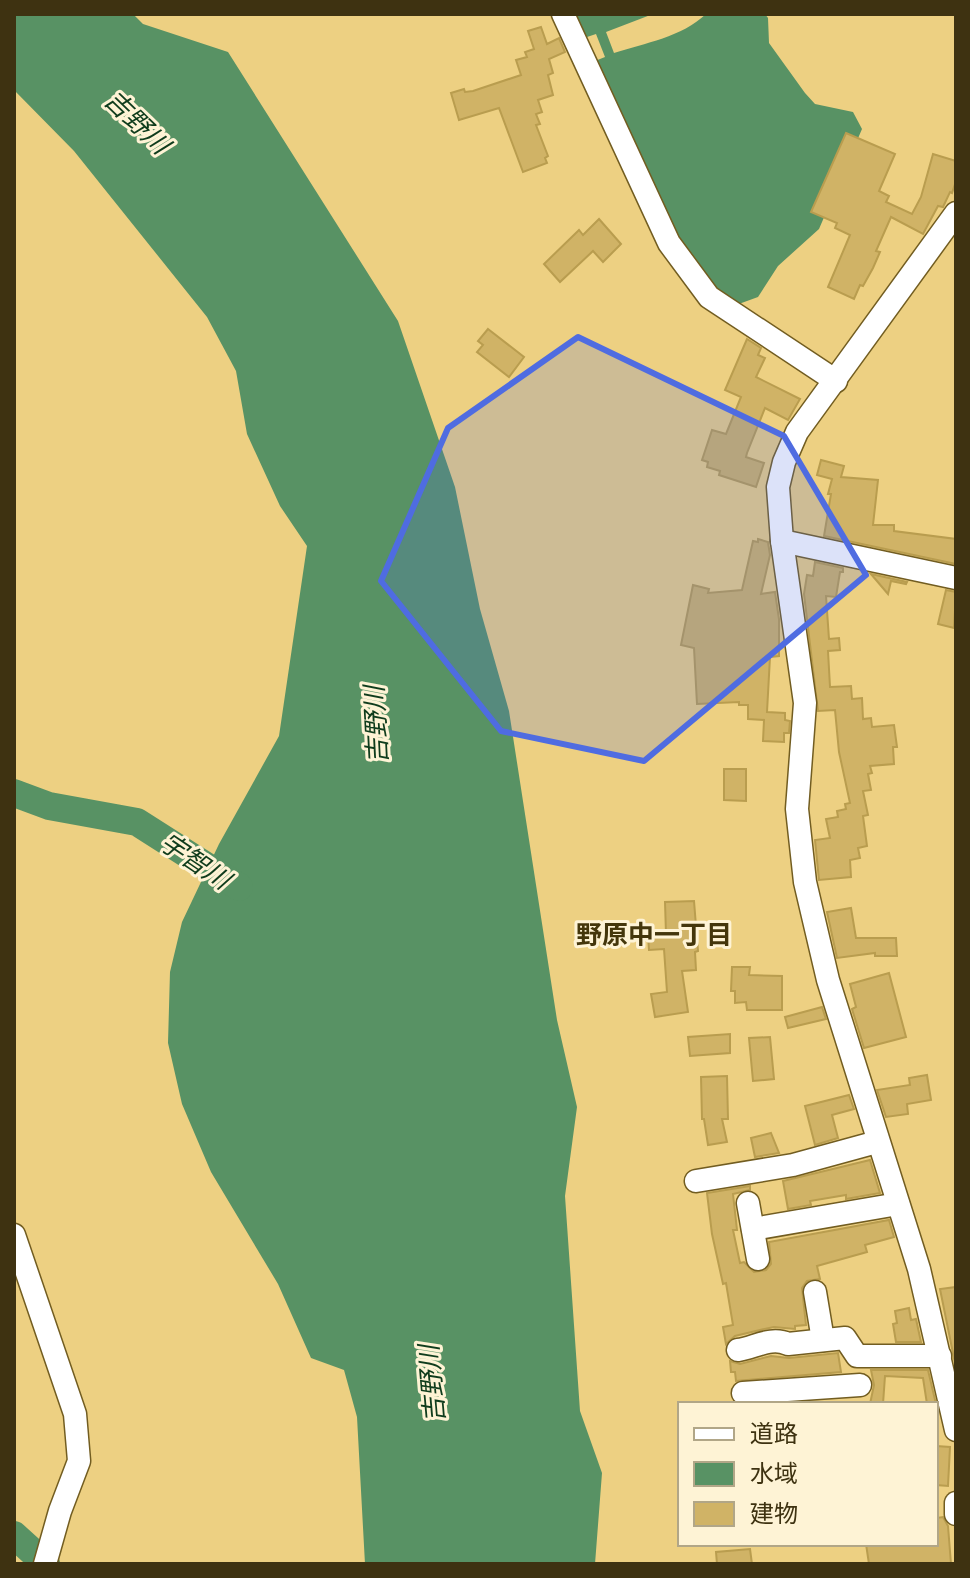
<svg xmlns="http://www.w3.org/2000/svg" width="970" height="1578" viewBox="0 0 970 1578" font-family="'Golos Text','Noto Sans JP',sans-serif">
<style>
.water{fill:#589264}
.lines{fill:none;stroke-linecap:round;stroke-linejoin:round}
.river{stroke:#589264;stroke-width:28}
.building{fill:#d0b366;stroke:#b99d4f;stroke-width:2}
.minor-casing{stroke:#725d21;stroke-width:25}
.minor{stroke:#fff;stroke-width:22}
.marked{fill:#4f6ce1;fill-opacity:0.2;stroke:#4f6ce1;stroke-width:6;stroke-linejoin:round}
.labels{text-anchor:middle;stroke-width:6;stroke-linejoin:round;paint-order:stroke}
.water-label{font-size:26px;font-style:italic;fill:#0f3c1c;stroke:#fef3d5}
.neighbourhood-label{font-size:26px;font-weight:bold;fill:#44360b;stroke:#fef3d5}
</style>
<rect width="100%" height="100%" fill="#edd082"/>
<g class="water">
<polygon points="14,14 133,14 143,24 228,52 398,321 455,487 480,609 509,711 557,1020 577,1107 565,1196 580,1411 602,1473 595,1564 365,1564 357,1417 344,1370 311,1358 278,1284 211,1172 182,1104 168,1043 170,972 182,922 219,844 279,736 307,546 280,506 247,434 236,371 207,317 74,151 14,90"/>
<path d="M 573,14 L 653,14 L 606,32 L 614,53 C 645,43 682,37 706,14 L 765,14 L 768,18 L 769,43 L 805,93 L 815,104 L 853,112 L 862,129 L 819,229 L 778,266 L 758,297 L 736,305 C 683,284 620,117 595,61 L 605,57 L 596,34 L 584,38 Z"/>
</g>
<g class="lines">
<g class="river">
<polyline points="14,793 49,806 137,822 239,887"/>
<polyline points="14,1535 46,1564"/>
</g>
</g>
<g class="building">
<polygon points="541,27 547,44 559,38 565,52 549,59 553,73 548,75 553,95 538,100 542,112 536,114 540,124 536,125 548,156 545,158 547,163 523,172 499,108 459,120 451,93 464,89 465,92 473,91 521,75 516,60 527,57 525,52 534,49 528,31"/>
<polygon points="846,133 895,154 879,191 889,196 886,202 912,214 921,197 933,154 956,161 956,181 952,193 950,192 943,207 938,206 923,234 891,217 876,251 880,252 873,268 863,286 860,285 854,299 828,287 850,235 835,228 837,223 811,212"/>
<polygon points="599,219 621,244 603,262 593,251 560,282 544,264 579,230 583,235"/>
<polygon points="488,329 524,357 509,377 477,352 483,345 478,341"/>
<polygon points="747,339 761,348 758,355 765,358 756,377 800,399 788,420 765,408 747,453 746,457 764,463 756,487 719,475 720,471 707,467 708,462 702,460 712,430 726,434 741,397 725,390"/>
<polygon points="821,460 844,466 841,477 878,480 873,525 894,525 894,531 956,539 956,564 824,536 831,494 828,494 832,479 817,475"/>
<polygon points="758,539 768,542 770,555 761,594 775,592 779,619 779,656 770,657 767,712 785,713 785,720 790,721 789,733 784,733 784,742 763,741 764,720 748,719 748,705 739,705 739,702 697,704 694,648 681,645 693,585 709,589 708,593 742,590 753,541 758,542"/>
<polygon points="815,562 843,568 843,572 840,572 836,597 826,596 829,639 839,638 840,650 828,651 830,687 851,686 852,699 862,698 863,719 871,718 872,727 894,725 897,747 893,747 894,764 870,766 872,773 868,774 871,790 863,791 868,815 863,816 867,846 858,848 860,858 850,860 851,877 819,880 815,840 830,838 826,819 838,817 837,811 846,809 845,804 850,803 839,752 835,710 818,711 804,594 807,575 813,576"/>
<polygon points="871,574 907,582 906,584 891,581 888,594"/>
<polygon points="946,590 956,592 954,628 938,624"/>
<polygon points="724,769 746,769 746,801 724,800"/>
<polygon points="694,901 698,951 695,952 696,970 682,971 688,1012 655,1017 651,994 667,992 664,949 649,950 648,936 666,934 665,902"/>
<polygon points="851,908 856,938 896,938 897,956 875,956 875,953 837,958 827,912"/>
<polygon points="732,967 750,967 749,975 782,976 782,1010 747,1010 746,1002 735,1003 735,991 731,991"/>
<polygon points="889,973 906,1037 864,1048 852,1009 856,1007 850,984"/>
<polygon points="822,1007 826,1019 788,1028 785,1017"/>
<polygon points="730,1034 730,1053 690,1056 688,1037"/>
<polygon points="770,1037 774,1079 753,1081 749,1038"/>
<polygon points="927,1075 931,1100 907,1104 908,1114 886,1117 877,1090 910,1085 909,1078"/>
<polygon points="727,1076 728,1119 722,1119 727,1142 708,1145 704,1119 702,1119 701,1077"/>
<polygon points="849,1095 854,1109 832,1115 838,1138 815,1145 805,1106"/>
<polygon points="771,1133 779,1153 755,1157 751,1138"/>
<polygon points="870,1160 880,1193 846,1199 846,1195 810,1201 811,1205 788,1209 783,1181"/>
<polygon points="750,1186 750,1190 733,1194 737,1230 733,1230 740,1263 744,1262 754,1272 766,1270 771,1264 769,1242 889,1220 894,1237 865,1245 867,1252 817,1266 820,1279 807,1281 802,1288 806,1325 795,1326 795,1329 774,1327 760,1330 735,1336 726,1344 723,1327 733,1325 726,1283 723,1284 712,1234 707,1193"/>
<polygon points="956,1287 956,1368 940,1289"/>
<polygon points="909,1308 911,1320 916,1319 921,1342 896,1342 893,1324 897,1323 895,1311"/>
<polygon points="838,1353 841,1372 736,1381 735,1372 731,1372 730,1361 740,1364 771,1356 789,1358"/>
<polygon points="871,1370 928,1370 936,1404 927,1404 923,1378 885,1376 883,1404 870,1404 874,1385"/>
<polygon points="936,1446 950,1447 948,1486 936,1485"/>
<polygon points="943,1517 948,1526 951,1564 869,1564 866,1544 936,1544 936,1518"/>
<polygon points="750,1549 752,1564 717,1564 716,1552"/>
</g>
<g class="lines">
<g class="minor-casing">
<g id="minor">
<polyline points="563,14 669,243 709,297 836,381"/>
<polyline points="956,213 797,432 784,462 778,487 782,541 805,703 797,809 805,882 828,980 919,1269 956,1430"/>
<polyline points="782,541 956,578"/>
<polyline points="696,1181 793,1165 877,1142"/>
<polyline points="748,1203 758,1259"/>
<polyline points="753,1229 898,1204"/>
<polyline points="14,1235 75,1414 79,1461 60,1511 45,1564"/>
<polyline points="815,1292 823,1340"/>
<path d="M 738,1350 C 754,1348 771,1336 788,1344 L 845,1338 L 857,1356 L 940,1356"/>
<polyline points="743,1393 860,1385"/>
<polyline points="956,1503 956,1514"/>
</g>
</g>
<use href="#minor" class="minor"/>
</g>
<path class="marked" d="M 578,337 L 784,436 L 866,575 L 644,761 L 501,731 L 381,581 L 448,428 Z"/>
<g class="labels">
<g class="water-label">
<text transform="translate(137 122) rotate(44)" y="9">吉野川</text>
<text transform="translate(376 725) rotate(-93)" y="9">吉野川</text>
<text transform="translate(195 861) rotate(34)" y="9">宇智川</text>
<text transform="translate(432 1384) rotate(-95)" y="9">吉野川</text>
</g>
<g class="neighbourhood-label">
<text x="654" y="944">野原中一丁目</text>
</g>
</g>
<rect width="970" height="1578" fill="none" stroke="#3e3211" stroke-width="32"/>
<rect x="678" y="1402" width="260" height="144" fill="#fef3d5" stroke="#b1a687" stroke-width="2"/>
<rect x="694" y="1428" width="40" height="12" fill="#ffffff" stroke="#b1a687" stroke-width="2"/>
<text x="750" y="1442" font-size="24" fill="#3e3211">道路</text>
<rect x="694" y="1462" width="40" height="24" fill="#589264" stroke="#b1a687" stroke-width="2"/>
<text x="750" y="1482" font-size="24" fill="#3e3211">水域</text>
<rect x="694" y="1502" width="40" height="24" fill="#d0b366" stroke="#b1a687" stroke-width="2"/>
<text x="750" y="1522" font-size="24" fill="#3e3211">建物</text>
</svg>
